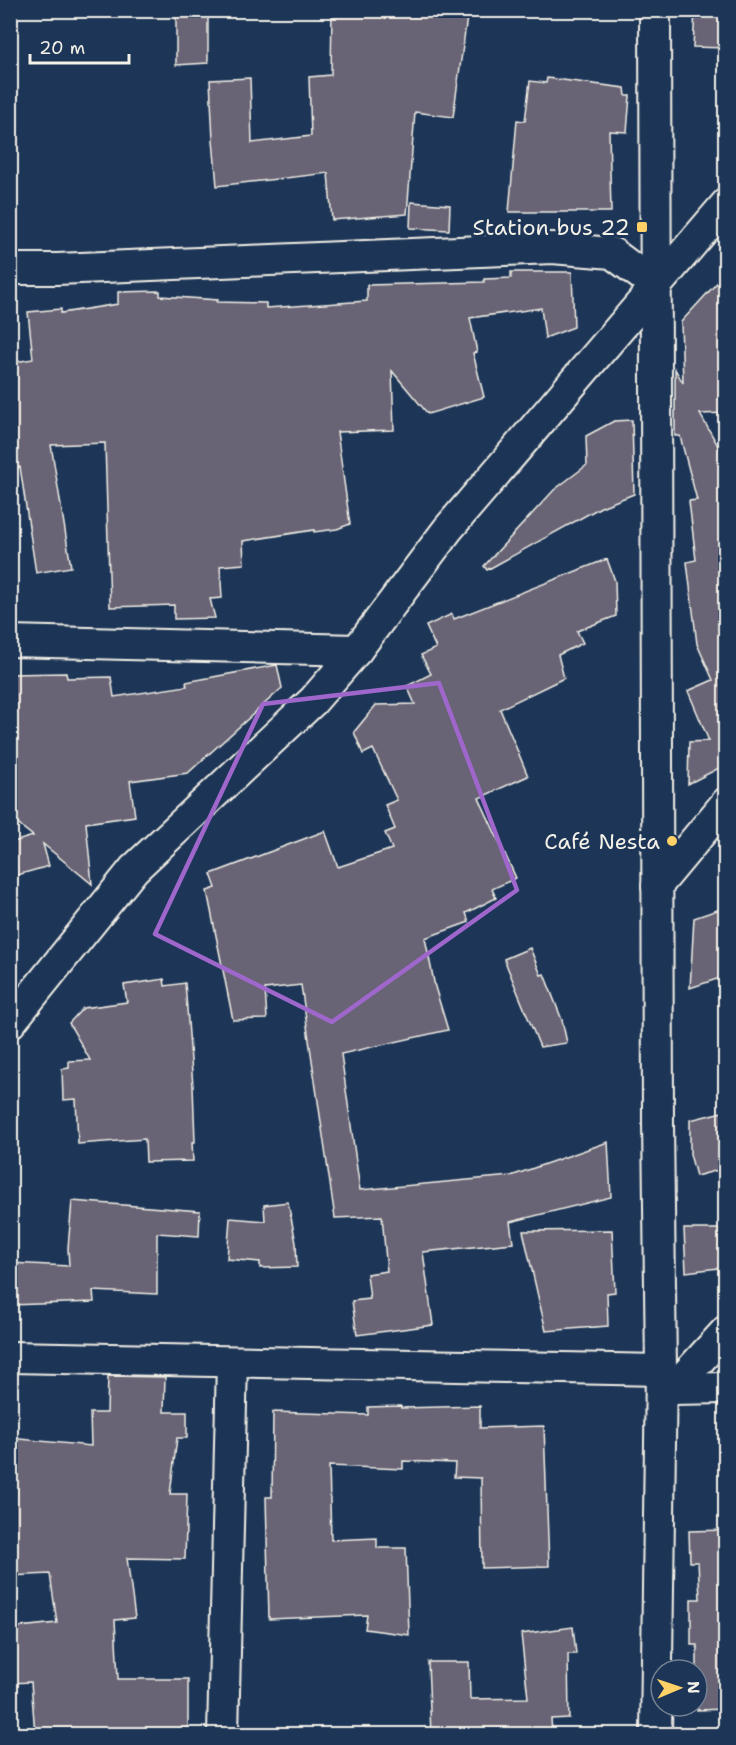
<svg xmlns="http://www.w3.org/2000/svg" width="736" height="1745" viewBox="0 0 736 1745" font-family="'Shantell Sans',sans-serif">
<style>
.building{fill:#686475;stroke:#f4f1e8;stroke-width:1.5}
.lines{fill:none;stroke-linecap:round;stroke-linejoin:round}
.minor-casing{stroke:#f4f1e8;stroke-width:34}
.minor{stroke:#1d3557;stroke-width:30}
.marked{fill:none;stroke:#9f67cb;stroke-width:4.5;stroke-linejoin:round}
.poi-dot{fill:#ffd166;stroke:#1d3557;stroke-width:2}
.labels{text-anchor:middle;stroke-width:6;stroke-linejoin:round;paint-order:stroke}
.poi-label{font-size:22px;fill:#f4f1e8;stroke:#1d3557;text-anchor:end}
</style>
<rect width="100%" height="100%" fill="#1d3557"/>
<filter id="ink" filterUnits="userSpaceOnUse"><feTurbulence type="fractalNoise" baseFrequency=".0167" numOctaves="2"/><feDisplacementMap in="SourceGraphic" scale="12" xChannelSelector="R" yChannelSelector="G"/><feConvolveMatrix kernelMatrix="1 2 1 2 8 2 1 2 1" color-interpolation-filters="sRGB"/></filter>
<g filter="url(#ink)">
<g class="building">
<polygon points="176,10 208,10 208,63 176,65"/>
<polygon points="332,10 389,10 427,14 427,10 468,10 453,117 415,112 407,214 332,220 328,173 217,186 213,140 210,80 250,78 252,143 311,136 309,77 331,75"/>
<polygon points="695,10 726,10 726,48 693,47"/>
<polygon points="547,78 625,88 626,96 630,96 627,132 609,131 611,212 509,212 517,120 525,121 530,81 546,83"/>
<polygon points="411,202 450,205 449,230 410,228"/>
<polygon points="511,272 572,272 574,327 545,338 541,308 470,318 477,352 473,353 484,397 428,414 392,371 394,430 337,432 350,524 337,529 314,532 314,530 243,541 244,564 220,566 222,598 210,599 215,618 174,619 174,605 110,607 105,443 51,445 71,567 36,573 20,467 10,468 10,363 33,359 28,312 61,309 61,313 118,304 118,292 160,291 160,296 218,300 217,302 266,303 266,308 367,301 367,285 484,282 484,279 511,278"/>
<polygon points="726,273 726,413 700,414 726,460 726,778 721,767 688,784 689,742 709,741 688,691 713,680 697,644 687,562 696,560 689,501 697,500 680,436 675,436 675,369 683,383 681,322"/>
<polygon points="632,420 634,494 601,507 487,570 484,566 554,490 587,465 586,436 614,421"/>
<polygon points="607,559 615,581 616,616 577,631 583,643 558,655 564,678 500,709 528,776 479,798 516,878 492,889 496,898 466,913 469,922 425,938 435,987 448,1030 341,1054 360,1190 511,1176 608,1142 611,1197 510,1222 513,1243 423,1252 433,1325 357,1335 352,1301 370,1299 367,1274 387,1271 382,1216 335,1218 301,985 265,989 267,1019 233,1020 207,891 216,888 211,874 325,831 338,867 392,849 385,833 395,829 385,805 397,800 373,749 363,754 354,732 376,705 415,704 407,686 431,674 421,655 436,648 426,626 452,614 454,619"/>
<polygon points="277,665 282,688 188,773 130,781 135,816 86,823 92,884 43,844 49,866 10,877 10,843 33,836 14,821 10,809 10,674 66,673 67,678 111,677 114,697 187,686 186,682"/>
<polygon points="726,907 726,976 690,988 694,918"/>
<polygon points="530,948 541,975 544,974 562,1020 567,1043 540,1047 504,959"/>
<polygon points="164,979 165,986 185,983 193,1086 195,1142 192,1142 193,1161 146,1162 145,1139 78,1144 76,1099 63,1100 62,1069 69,1068 69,1061 90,1060 69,1023 83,1008 127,1002 124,985"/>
<polygon points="726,1111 726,1168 696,1176 690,1154 690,1120"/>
<polygon points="72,1201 200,1211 199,1236 157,1233 157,1294 93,1291 94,1302 10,1305 10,1263 69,1266 68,1248"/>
<polygon points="288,1202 296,1243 297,1267 260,1268 260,1262 227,1259 230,1218 265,1221 264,1205"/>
<polygon points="684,1229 726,1229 726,1267 686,1272"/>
<polygon points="612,1230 615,1292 607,1293 608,1326 546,1331 523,1231"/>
<polygon points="108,1376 165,1377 164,1412 187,1412 187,1438 177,1438 170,1494 187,1494 185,1559 127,1558 135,1618 115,1620 118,1679 188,1679 188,1734 35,1734 31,1682 10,1683 10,1628 57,1623 50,1574 10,1576 10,1438 91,1446 90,1413 107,1413"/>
<polygon points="401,1406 401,1408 480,1406 480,1428 544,1426 549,1566 482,1568 481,1478 454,1477 455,1463 403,1461 403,1469 329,1466 331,1540 377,1538 377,1548 406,1548 409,1635 365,1629 367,1615 269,1619 266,1497 272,1497 273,1412 368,1415 368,1407"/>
<polygon points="726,1530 726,1709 697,1710 697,1645 691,1645 691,1599 700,1599 698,1562 690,1562 689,1531"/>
<polygon points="573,1627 576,1654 568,1654 569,1718 551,1719 552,1732 517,1732 517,1734 431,1734 428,1662 469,1662 470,1699 528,1698 521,1634"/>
</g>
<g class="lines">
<g class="minor-casing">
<g id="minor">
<polyline points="655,10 658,1123 661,1370 656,1734"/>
<polyline points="10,269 57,269 552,248 612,253 655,285"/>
<polyline points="10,641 357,650"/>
<polyline points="657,886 726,803"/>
<polyline points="10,1023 134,869 313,701 357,650 448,529 726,204"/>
<polyline points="10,1357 661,1370 673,1389 726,1388"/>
<polyline points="673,1389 726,1331"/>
<polyline points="223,1734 232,1362"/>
</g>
</g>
<use href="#minor" class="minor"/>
</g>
</g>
<path class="marked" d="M 439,683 L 517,890 L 332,1022 L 155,934 L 263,704 Z"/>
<g class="poi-dot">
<rect x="636" y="221" width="12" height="12" rx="3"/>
<circle cx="672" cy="841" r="6"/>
</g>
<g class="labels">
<g class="poi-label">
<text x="630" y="235">Station bus 22</text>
<text x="660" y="849">Café Nesta</text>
</g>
</g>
<rect width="736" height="1745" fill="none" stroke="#1d3557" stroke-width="36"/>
<rect x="18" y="18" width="700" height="1709" fill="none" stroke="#f4f1e8" stroke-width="2" filter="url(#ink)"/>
<g transform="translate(679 1688) rotate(88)"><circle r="28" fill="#1d3557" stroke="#738091" stroke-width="1.5"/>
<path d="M0-4.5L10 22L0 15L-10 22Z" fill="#ffd166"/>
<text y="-9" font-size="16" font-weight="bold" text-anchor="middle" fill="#f4f1e8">N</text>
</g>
<path d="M30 54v9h99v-9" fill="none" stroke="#f4f1e8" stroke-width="3"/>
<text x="39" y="54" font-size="18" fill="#f4f1e8" stroke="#1d3557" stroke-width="4.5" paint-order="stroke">20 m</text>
</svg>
